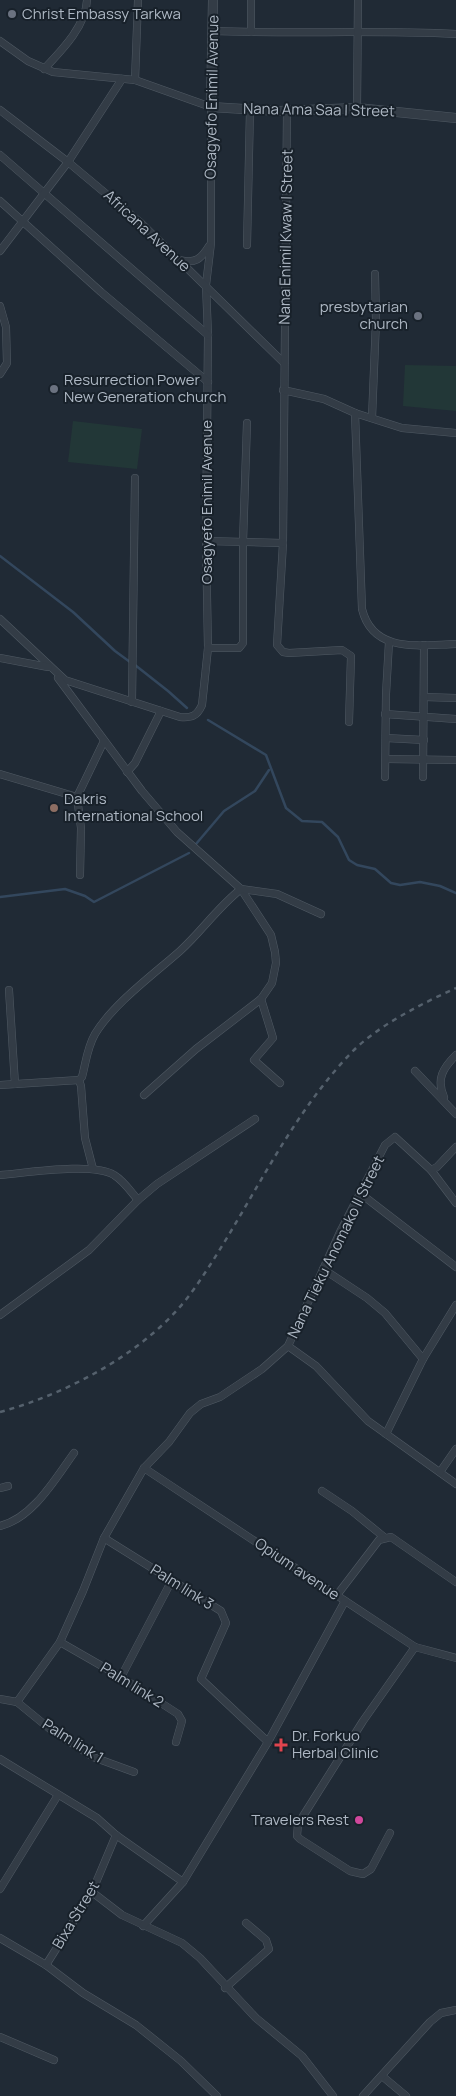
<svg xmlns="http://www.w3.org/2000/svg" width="456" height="2096" viewBox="0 0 456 2096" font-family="Manrope,sans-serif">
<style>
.green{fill:#223737}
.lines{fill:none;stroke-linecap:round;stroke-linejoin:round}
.stream{stroke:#33475d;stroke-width:2.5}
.minor-casing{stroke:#505a64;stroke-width:8}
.tertiary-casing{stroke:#505a64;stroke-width:10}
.minor{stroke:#333c46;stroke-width:7}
.tertiary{stroke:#333c46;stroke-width:9}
.rail{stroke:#55616d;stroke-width:2.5;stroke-dasharray:5 5;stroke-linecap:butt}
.worship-dot{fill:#6b7280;stroke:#18212a;stroke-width:2}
.education-dot{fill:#8d6e63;stroke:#18212a;stroke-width:2}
.health-dot{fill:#e0444e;stroke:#18212a;stroke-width:2}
.hotel-dot{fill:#d1479c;stroke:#18212a;stroke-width:2}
.labels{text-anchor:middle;stroke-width:4;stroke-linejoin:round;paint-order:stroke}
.poi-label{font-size:15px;fill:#adb7c3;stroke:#18212a;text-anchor:start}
.street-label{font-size:15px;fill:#adb7c3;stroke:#18212a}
</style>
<rect width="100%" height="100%" fill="#202a35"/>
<g class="green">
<polygon points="405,365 456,366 456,411 403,406"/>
<polygon points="73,421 142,429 137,469 68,462"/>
</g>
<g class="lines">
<g class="stream">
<polyline points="0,556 73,612 115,651 130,662"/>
<polyline points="135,665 168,691 187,708"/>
<polyline points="208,720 266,755 286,808 302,821 322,822 338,837 349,860 357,865 375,869 391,883 400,885 420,882 440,886 456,893"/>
<polyline points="196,844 224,811 255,791 269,770"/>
<polyline points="0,897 65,889 85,896 94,902 189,853"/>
</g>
<g class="minor-casing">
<g id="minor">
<path d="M 213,31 C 294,34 375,30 456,34"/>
<polyline points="251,32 251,0"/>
<path d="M 0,41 L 28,61 L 53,72 L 135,80 L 211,107 L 211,243 L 206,285 L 208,335 L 206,541 L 208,648 L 202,705 C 197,716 192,718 180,717 L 65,680 L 0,619"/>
<path d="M 44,69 C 61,51 86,26 87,0"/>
<polyline points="135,80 138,0"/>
<polyline points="357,108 358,0"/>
<polyline points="0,110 68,162 141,223 284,363"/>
<polyline points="287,111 283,543 277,645 283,652 289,653 342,650 351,656 349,722"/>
<polyline points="0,155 208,335"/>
<polyline points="0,201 101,292 208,382"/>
<polyline points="247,245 250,110"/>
<polyline points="0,251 68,162 122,79"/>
<path d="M 180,260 C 195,264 201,259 209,246"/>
<polyline points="0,306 6,327 7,363 0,374"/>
<polyline points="283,390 324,399 355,413 402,428 456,433"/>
<path d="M 355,413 L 362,609 C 373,654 420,645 456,644"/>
<polyline points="372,418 376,320 375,274"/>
<polyline points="206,541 283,543"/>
<polyline points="208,648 239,648 243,643 243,542 247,423"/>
<polyline points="0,658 48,667"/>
<polyline points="58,678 142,791 177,832 241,889 271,935 275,952 276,963 272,983 261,999 196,1049 144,1095"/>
<polyline points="424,697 456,698"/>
<polyline points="132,702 135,478"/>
<polyline points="385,714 456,719"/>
<polyline points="386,738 424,740"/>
<polyline points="386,759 456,760"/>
<polyline points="127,772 135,763 161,711"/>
<polyline points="0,774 77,797"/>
<polyline points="385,777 386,694 389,642"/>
<polyline points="423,777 424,645"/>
<polyline points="80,875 81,828 77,797 104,741"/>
<polyline points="9,990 15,1084"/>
<polyline points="261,999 273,1038 254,1060 280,1083"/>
<polyline points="415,1071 456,1114"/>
<polyline points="79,1080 81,1086 85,1138 93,1169"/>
<path d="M 0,1085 L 79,1080 L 82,1077 C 86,1062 87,1048 95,1034 C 113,1004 154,974 180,951 C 202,931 217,908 241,889 L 277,894 L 321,914"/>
<path d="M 444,1097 C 436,1079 443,1068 456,1055"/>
<polyline points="431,1170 456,1203"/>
<path d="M 0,1175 C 26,1173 94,1162 114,1175 C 124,1181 131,1192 138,1200"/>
<polyline points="361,1194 456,1267"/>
<polyline points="323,1269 367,1298 385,1313 423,1359"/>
<polyline points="0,1315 89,1250 138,1200 157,1184 255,1119"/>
<polyline points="288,1346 316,1366 368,1421 456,1484"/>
<polyline points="386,1434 423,1359 456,1305"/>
<polyline points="144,1468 415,1647 456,1658"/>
<polyline points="440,1472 456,1449"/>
<polyline points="0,1488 8,1486"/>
<polyline points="322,1491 352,1511 384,1537"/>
<path d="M 0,1526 C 33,1518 55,1479 74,1453"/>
<polyline points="104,1538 221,1611 226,1623 201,1679 268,1742"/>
<polyline points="337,1595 379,1540 391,1537 456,1582"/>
<polyline points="60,1642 121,1677 178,1714 182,1721 176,1742"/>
<polyline points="121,1677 172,1580"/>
<polyline points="0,1699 17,1702 50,1729 93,1757 134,1772"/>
<polyline points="17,1702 60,1642 83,1591 104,1538 144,1468 169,1442 190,1413 201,1404 220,1397 262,1369 288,1346 341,1230 385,1145 395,1137 431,1170 437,1167 456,1147"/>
<polyline points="0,1759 97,1818 116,1835 183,1882"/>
<polyline points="390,1833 371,1869 363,1874 350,1871 300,1839 297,1836 298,1824 363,1721 415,1647"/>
<polyline points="0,1889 58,1795"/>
<polyline points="92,1892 122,1915 182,1943 200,1958 256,2018 302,2056 333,2096"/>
<polyline points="143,1926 183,1882 268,1742 345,1601"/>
<polyline points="0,1938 46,1965 83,1993 136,2025 181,2061 217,2096"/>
<polyline points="46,1965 92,1892 116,1835"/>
<polyline points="225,1988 269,1949 266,1940 246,1923"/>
<polyline points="0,2037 54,2060"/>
<polyline points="382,2076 406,2096"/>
<polyline points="363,2096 430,2022 441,2013 456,2010"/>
</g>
</g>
<g class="tertiary-casing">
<polyline id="tertiary" points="213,0 211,107 279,111 357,108 456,118"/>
</g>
<use href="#minor" class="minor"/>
<use href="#tertiary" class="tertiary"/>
<path class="rail" d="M 0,1412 C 70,1393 152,1349 194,1289 C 248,1212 285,1122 351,1053 C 377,1026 421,1004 456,988"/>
</g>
<g class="worship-dot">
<circle cx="12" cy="14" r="5"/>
<circle cx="418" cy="316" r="5"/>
<circle cx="54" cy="389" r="5"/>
</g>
<circle class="education-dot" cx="54" cy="808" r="5"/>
<path class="health-dot" d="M278.5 1737.5h5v5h5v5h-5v5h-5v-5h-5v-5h5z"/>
<circle class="hotel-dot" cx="359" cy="1820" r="5"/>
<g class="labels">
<g class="poi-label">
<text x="22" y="19">Christ Embassy Tarkwa</text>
<text x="408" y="312" text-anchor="end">presbytarian<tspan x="408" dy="17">church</tspan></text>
<text x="64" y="385">Resurrection Power<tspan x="64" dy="17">New Generation church</tspan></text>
<text x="64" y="804">Dakris<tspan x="64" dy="17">International School</tspan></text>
<text x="292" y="1741">Dr. Forkuo<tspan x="292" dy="17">Herbal Clinic</tspan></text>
<text x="349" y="1825" text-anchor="end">Travelers Rest</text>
</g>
<g class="street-label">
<text transform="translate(212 97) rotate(-89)" y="5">Osagyefo Enimil Avenue</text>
<text transform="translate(319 110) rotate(1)" y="5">Nana Ama Saa I Street</text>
<text transform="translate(147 231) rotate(43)" y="5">Africana Avenue</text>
<text transform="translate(286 237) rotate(-89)" y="5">Nana Enimil Kwaw I Street</text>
<text transform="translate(207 502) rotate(-90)" y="5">Osagyefo Enimil Avenue</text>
<text transform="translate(336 1247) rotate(-64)" y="5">Nana Tieku Anomako II Street</text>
<text transform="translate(297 1569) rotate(34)" y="5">Opium avenue</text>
<text transform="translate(182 1587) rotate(32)" y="5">Palm link 3</text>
<text transform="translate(132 1685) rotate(32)" y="5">Palm link 2</text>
<text transform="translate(73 1741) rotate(32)" y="5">Palm link 1</text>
<text transform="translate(76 1915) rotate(-59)" y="5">Bixa Street</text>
</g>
</g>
</svg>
